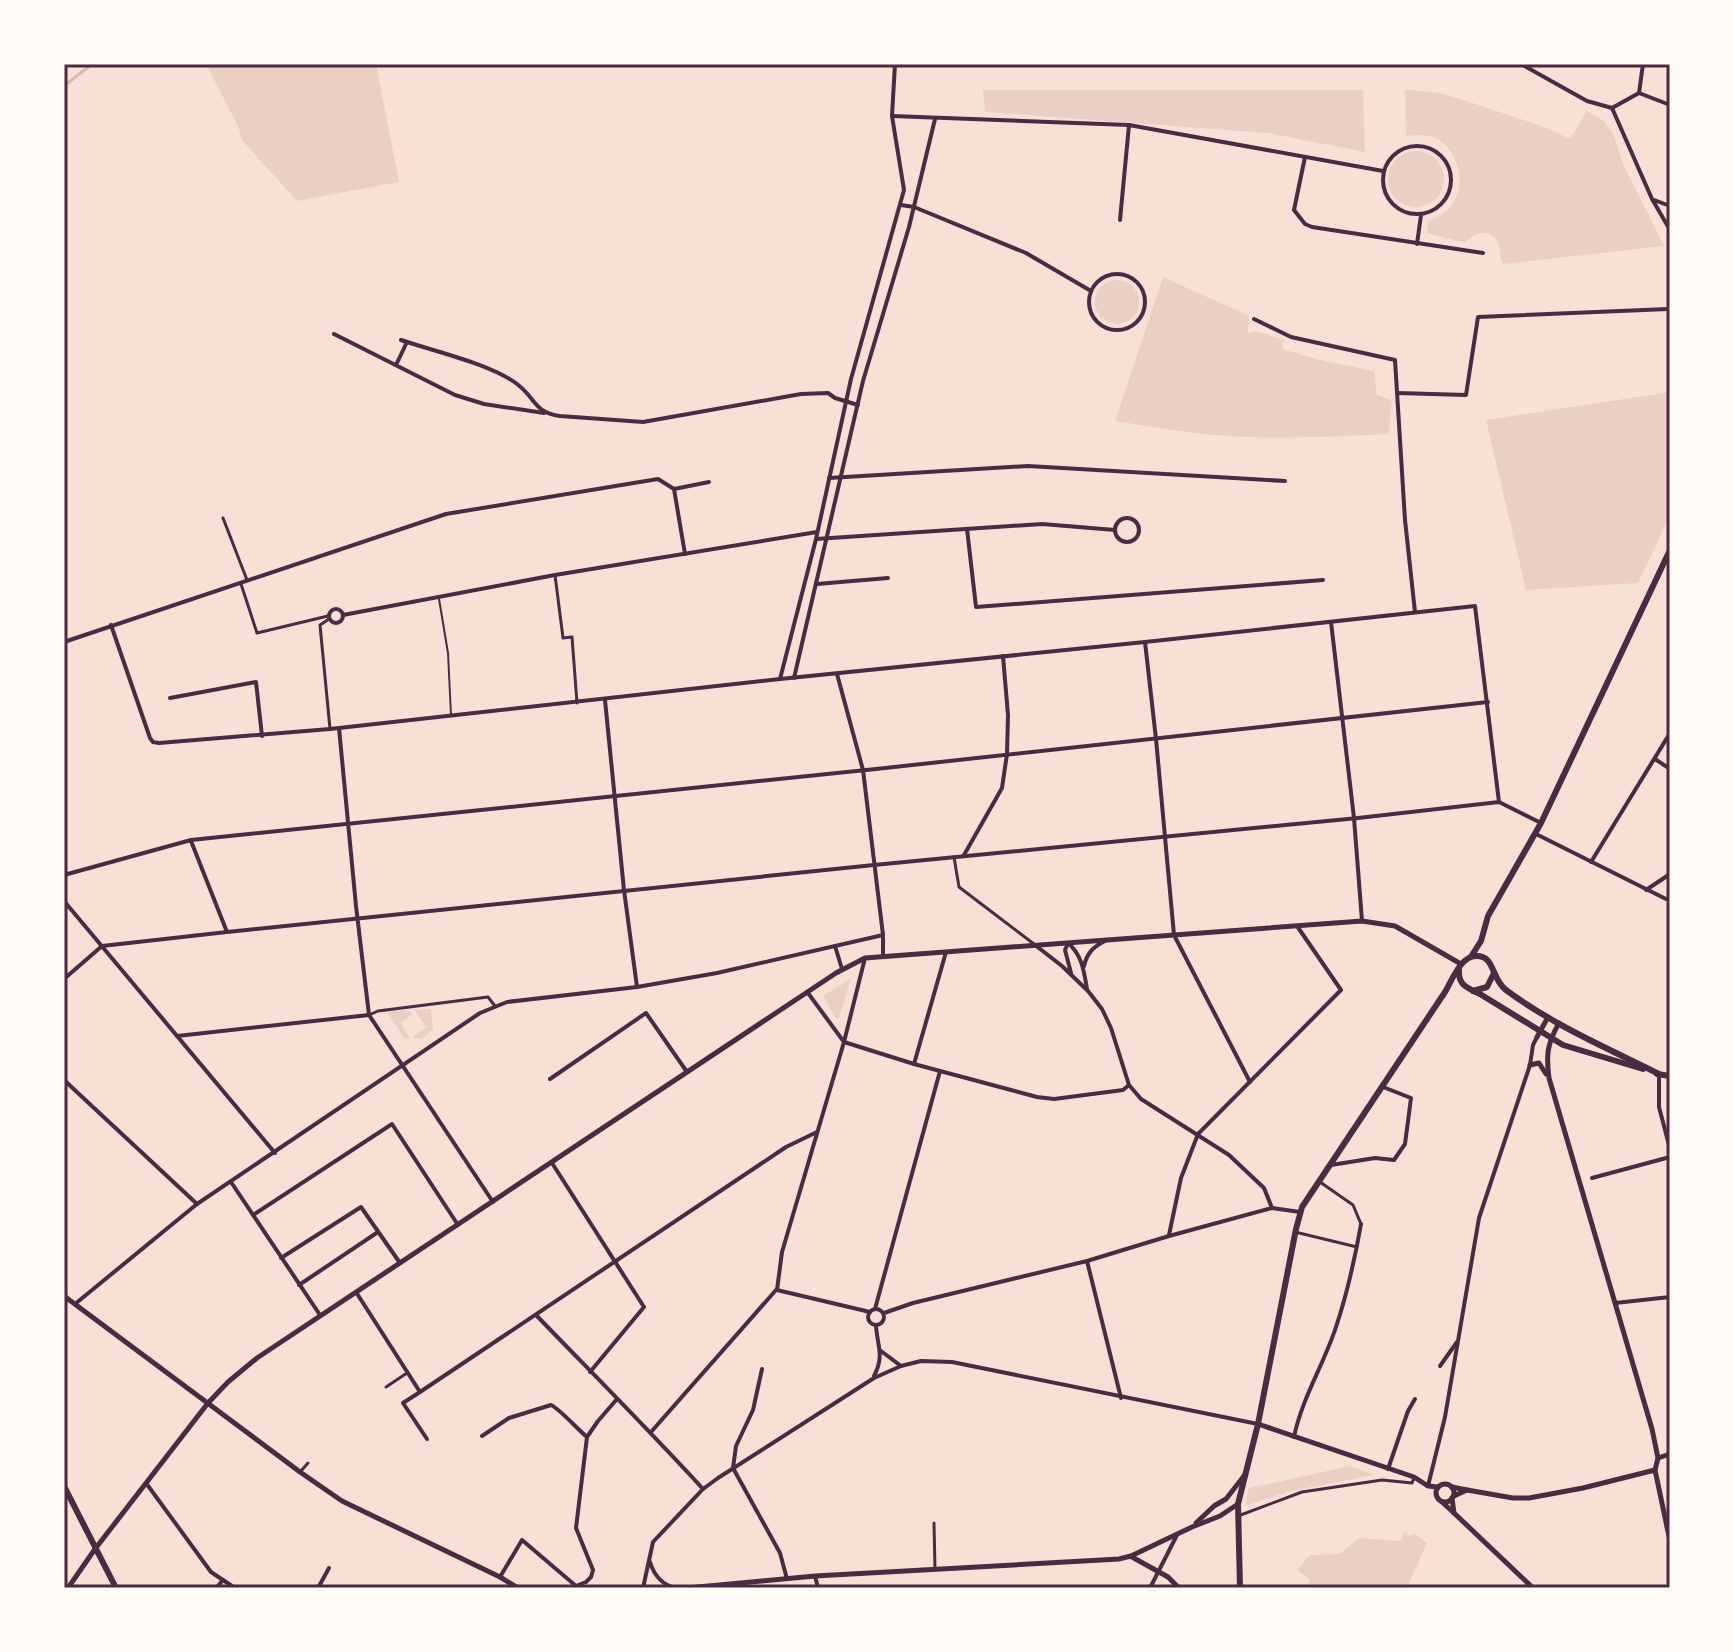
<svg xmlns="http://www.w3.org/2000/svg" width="1734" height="1652" viewBox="0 0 1734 1652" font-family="'Noto Sans',sans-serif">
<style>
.green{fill:#ebcfc5}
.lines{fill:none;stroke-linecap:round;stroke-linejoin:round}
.stream{stroke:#dcb8b0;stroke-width:3}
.service{stroke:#4a2c40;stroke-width:2}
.pedestrian{stroke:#4a2c40;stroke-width:3}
.minor{stroke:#4a2c40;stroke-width:4}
.tertiary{stroke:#4a2c40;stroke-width:5}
.secondary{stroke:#4a2c40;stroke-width:6}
.neatline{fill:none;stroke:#4a2c40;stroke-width:3}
</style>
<rect width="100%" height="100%" fill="#f7e1d7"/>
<g class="green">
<polygon points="206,64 376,64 399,182 297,201 241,139 239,128"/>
<path d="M 1405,89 L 1440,93 L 1467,101 L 1542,126 L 1570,139 L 1587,111 L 1604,121 L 1614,136 L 1623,164 L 1664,246 L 1503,264 C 1499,257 1501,251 1498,244 C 1493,227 1473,232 1465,243 L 1427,233 L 1428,221 C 1434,218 1441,216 1445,212 C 1468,193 1462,154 1438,139 C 1429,134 1416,135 1406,136 Z"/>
<polygon points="983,90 1363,90 1365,152 1267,133 985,112"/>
<circle cx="1416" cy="179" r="28"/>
<path d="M 1163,277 L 1249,316 L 1248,333 L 1255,331 L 1284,340 L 1282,349 L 1320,360 L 1374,371 L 1377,395 L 1392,400 L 1389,434 C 1341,436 1293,439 1245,437 C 1201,435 1158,428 1115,421 Z"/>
<circle cx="1117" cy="302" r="22"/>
<polygon points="1670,392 1670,515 1638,583 1526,590 1486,420"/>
<polygon points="851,978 839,1018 836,1018 823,996"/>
<polygon points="431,1009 433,1029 424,1038 414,1039 414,1036 426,1027 414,1010"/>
<path d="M 409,1010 L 412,1015 L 401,1022 C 401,1029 409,1032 409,1039 L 404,1038 L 387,1012 Z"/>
<polygon points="1350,1466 1374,1475 1291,1491 1245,1506 1249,1488"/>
<polygon points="1404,1531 1410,1536 1414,1533 1427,1543 1407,1588 1309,1588 1309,1579 1297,1570 1310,1555 1340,1554 1359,1538 1401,1541"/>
</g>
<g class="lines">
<polyline class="stream" points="64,86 92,64"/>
<polyline class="service" points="439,599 448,653 451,715"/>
<g class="pedestrian">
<polyline points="223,518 247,580"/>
<polyline points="555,575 563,638 572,637 577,703"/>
<polyline points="241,584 257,633 328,616"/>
<polyline points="329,619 320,625 330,729"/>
<polyline points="954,857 959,887 1034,944"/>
<polyline points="369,1015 378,1011 488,997 495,1006"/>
<polyline points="1320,1182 1353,1205 1361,1224"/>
<polyline points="1295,1232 1357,1247"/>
<polyline points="386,1387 407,1373"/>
<polyline points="300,1472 308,1463"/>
<polyline points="1238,1516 1302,1492 1382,1480 1412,1483 1414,1478"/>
<polyline points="934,1523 935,1569"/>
</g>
<g class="minor">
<polyline points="1521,64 1587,101 1612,108"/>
<polyline points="1639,93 1670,105"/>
<polyline points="1612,108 1652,199 1670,230"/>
<polyline points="1612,108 1639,93 1643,64"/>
<polyline points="892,116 1129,125 1383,171"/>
<circle cx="1417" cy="180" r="34"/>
<polyline points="1305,157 1294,210 1305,224 1312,227 1483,253"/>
<polyline points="1654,200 1670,206"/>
<polyline points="901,205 914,207 1026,253 1091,291"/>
<polyline points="1120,220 1129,125"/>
<polyline points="1417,244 1421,215"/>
<circle cx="1117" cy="302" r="28"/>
<polyline points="1254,319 1291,337 1395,360 1405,520 1415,612"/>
<polyline points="334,334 455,395 484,404 544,413"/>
<path d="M 401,340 C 433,351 491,364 517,384 C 536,398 533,412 560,416 L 643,422 L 801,394 L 828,393 L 835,398 L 858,405"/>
<polyline points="396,365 407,342"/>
<polyline points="1397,393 1466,395 1478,317 1668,309"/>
<polyline points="829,478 1028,466 1285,481"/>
<polyline points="674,489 709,482"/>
<circle cx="1127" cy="530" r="12"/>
<polyline points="967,529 976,607 1323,580"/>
<polyline points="816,539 1042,524 1115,530"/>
<polyline points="817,584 888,578"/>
<circle cx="336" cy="616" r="7"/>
<polyline points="343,615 555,575 817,532"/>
<polyline points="1331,622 1354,818 1362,921"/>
<polyline points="111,625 150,738 153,742 159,743 330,729 780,679 1145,642 1475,606 1499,802"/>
<polyline points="64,642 446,514 658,479 674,489 685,554"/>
<polyline points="1145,642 1156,739 1174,935 1250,1082"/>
<polyline points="837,674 863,770 883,935 883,957"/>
<polyline points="794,678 863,381 909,227 935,119"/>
<polyline points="780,679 816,539 851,379 904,190 892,116 895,64"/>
<polyline points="170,698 256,682 262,736"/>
<polyline points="605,700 624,890 637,987"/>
<polyline points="339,728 356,906 369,1015 493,1202"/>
<polyline points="1655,759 1670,769"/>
<polyline points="1536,834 1670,901"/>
<polyline points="191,841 227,932"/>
<polyline points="964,855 1002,788 1007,754 1008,715 1003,656"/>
<polyline points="1591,862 1670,733"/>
<polyline points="64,875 191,840 876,769 1488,702"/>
<polyline points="1646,890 1670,874"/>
<polyline points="64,901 275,1153"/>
<path d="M 1068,943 C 1082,955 1084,971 1087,989"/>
<polyline points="1068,943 1065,950 1071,973"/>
<polyline points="1035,945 1062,966 1088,991 1102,1009 1111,1028 1129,1085 1141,1099 1229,1155 1264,1188 1272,1208"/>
<polyline points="835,946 842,969"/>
<path d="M 1084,966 C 1087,953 1093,947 1105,941"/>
<polyline points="64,979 102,946 227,932 874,865 1358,818 1499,802 1541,823"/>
<polyline points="808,993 844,1042"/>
<polyline points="177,1036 369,1015"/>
<polyline points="844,1042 914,1064 1037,1097 1054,1099 1123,1090 1129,1085"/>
<polyline points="914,1064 946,952"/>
<polyline points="1659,1074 1659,1107 1670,1149"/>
<polyline points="550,1079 646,1013 687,1072"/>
<polyline points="64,1080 197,1204"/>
<polyline points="552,1163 644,1307 590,1372"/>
<polyline points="1331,1165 1375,1158 1394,1160 1405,1144 1411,1098 1383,1087"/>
<polyline points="1592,1178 1670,1157"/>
<polyline points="231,1182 320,1315"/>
<polyline points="253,1215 392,1124 458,1225"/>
<polyline points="1169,1235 1181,1178 1198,1134 1341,990 1297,926"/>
<polyline points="281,1258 361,1207 400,1263"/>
<polyline points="1087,1261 1121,1398"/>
<polyline points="299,1285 378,1232"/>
<polyline points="777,1290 782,1252 844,1042 865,958"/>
<polyline points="777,1290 870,1312"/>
<polyline points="356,1292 420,1392 786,1147 817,1132"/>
<polyline points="1615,1303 1670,1297"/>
<polyline points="75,1304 197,1204 480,1013 507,1002 637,987 717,973 883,935"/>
<circle cx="876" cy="1317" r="8"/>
<polyline points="875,1309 940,1071"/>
<polyline points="884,1313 913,1303 1087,1261 1169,1236 1272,1208 1300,1212"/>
<path d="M 536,1315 C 592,1373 649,1430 703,1489"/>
<polyline points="881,1351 901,1366"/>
<polyline points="1440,1366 1457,1342"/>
<polyline points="762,1369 753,1410 736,1446 733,1468 780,1553 787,1579"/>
<path d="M 874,1376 C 885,1355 877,1346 876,1325"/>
<polyline points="420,1392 403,1403 427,1439"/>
<polyline points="651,1432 776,1290"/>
<path d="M 482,1436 L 509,1418 L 551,1405 C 560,1409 577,1429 587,1437"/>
<path d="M 1294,1437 C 1302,1398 1324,1364 1336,1327 C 1347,1294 1355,1258 1361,1224"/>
<polyline points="1388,1469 1408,1411 1415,1399"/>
<polyline points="146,1483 211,1572 235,1588"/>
<polyline points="1428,1486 1445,1417 1479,1218 1530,1065 1533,1045 1537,1037"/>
<path d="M 650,1562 C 654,1575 662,1585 676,1588"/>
<polyline points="815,1576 818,1588"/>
<polyline points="500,1577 522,1540 576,1586 586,1582 591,1577"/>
<polyline points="591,1577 593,1570 576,1528 587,1437 598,1421 617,1399"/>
<polyline points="216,1588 223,1580"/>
<polyline points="318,1588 329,1568"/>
<polyline points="643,1588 653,1542 703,1489 718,1478 874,1378 901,1366 921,1361 952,1362 1258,1424"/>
<polyline points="1150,1588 1177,1535"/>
</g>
<g class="tertiary">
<path d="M 1559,1023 C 1547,1044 1546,1055 1549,1078 L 1652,1429 L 1658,1458 L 1655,1470 L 1670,1541"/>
<polyline points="1537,1037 1548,1017"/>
<polyline points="1530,1065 1539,1063 1546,1074"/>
<polyline points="64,1296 300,1472 342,1501 500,1577 518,1588"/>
<polyline points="1258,1424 1414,1477 1428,1486 1438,1487"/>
<polyline points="1658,1458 1670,1454"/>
<circle cx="1445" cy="1493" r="9"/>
<polyline points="1452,1487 1467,1490 1454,1496"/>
<polyline points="1467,1490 1513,1498 1529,1498 1583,1488 1655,1470"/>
<polyline points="1442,1502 1454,1513 1452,1498"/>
<polyline points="1454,1513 1533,1588"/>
<polyline points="1196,1523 1214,1506 1226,1499 1244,1476"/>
<polyline points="1132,1557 1168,1577 1179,1588"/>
<polyline points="68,1588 95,1549 208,1403 228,1382 257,1358 836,973 865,958 1362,921 1395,926 1461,964"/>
<polyline points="687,1588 815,1576 1119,1559 1131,1556 1192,1527 1220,1516 1238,1504"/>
</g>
<g class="secondary">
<polyline points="1472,955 1481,941 1488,916 1541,823 1670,550"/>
<path d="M 1459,970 C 1458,986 1468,988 1480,994 L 1563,1045 L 1643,1069"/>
<polyline points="1473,991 1487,987 1493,975"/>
<polyline points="1657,1074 1670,1076"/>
<polyline points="64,1486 116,1588"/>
<path d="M 1240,1588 L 1238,1504 L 1258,1424 L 1296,1229 L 1302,1207 L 1445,992 C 1452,980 1461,956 1476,956 C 1495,955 1491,979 1506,990 C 1553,1025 1607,1048 1659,1074"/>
</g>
</g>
<rect width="1734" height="1652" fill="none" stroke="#fffaf5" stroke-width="132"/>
<rect x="66" y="66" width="1602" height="1520" class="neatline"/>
</svg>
